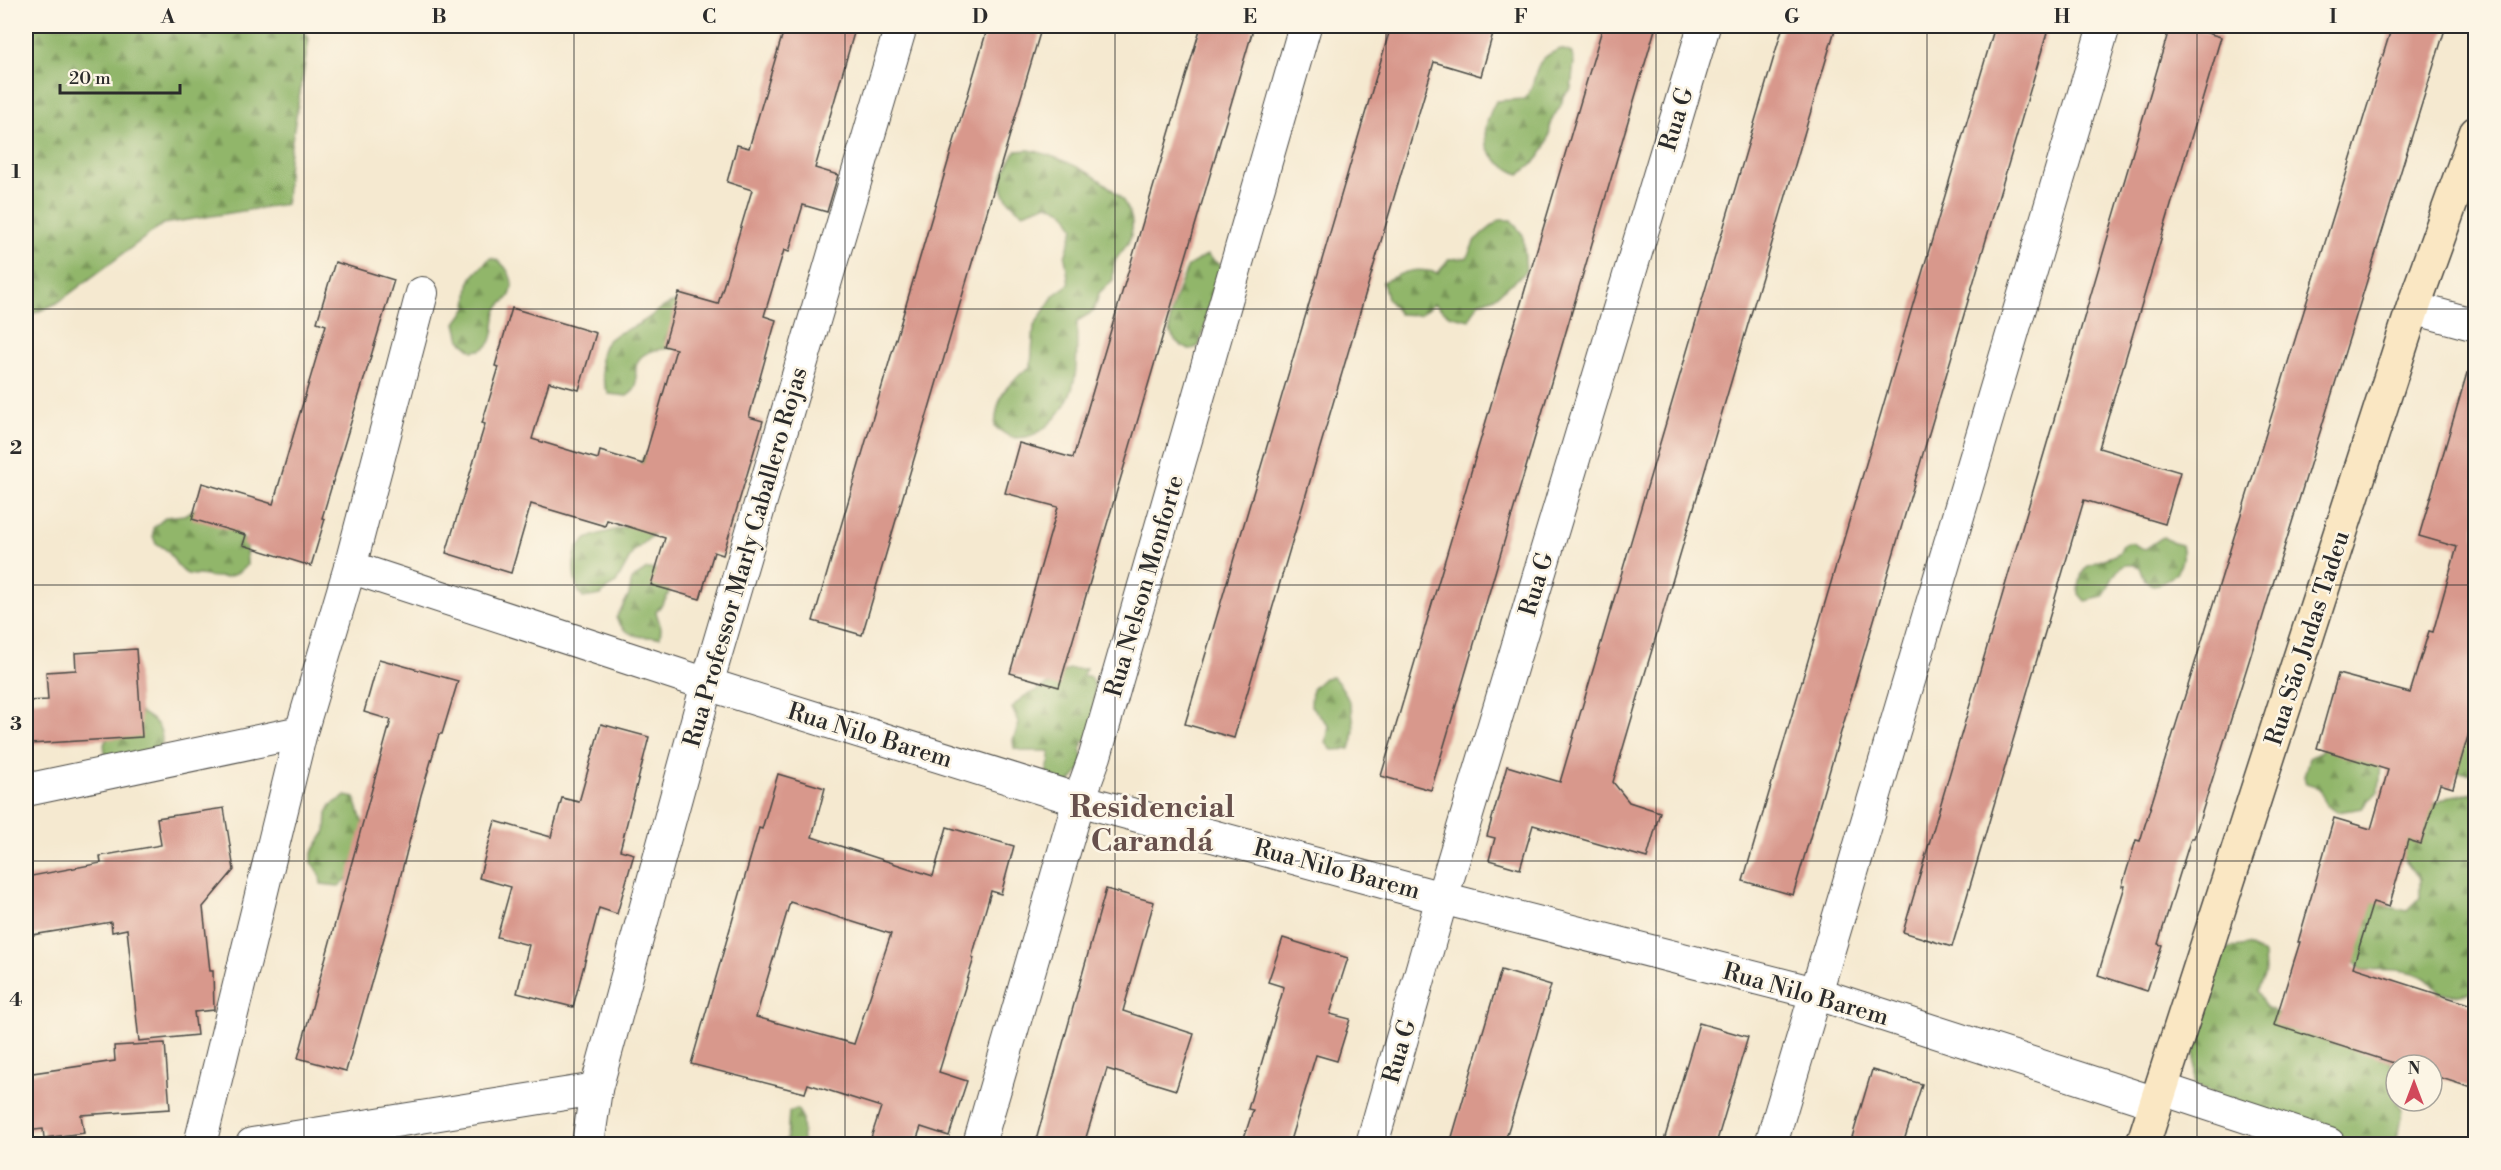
<svg xmlns="http://www.w3.org/2000/svg" width="2501" height="1170" viewBox="0 0 2501 1170" font-family="'Libre Bodoni',serif">
<style>
.forest{fill:url(#forest-firs);stroke:#5e704a;stroke-width:1.5}
.building{fill:#d8988c;fill-rule:evenodd}
.lines{fill:none;stroke-linecap:round;stroke-linejoin:round}
.street-casing{stroke:#494844;stroke-width:34}
.secondary-casing{stroke:#494844;stroke-width:36}
.street{stroke:#fff;stroke-width:32}
.secondary{stroke:#fae7c3;stroke-width:33}
.grid{fill:none;stroke:#2b2b2b;stroke-width:1.5;stroke-opacity:0.55}
.labels{text-anchor:middle;stroke-width:5;stroke-linejoin:round;paint-order:stroke}
.street-label{font-size:24px;fill:#2b2b2b;stroke:#fcf5e5}
.district-label{font-size:30px;font-weight:bold;fill:#68514d;stroke:#fcf5e5}
.neatline{fill:none;stroke:#2b2b2b;stroke-width:2}
.grid-label{font-size:20px;text-anchor:middle;font-weight:bold;fill:#2b2b2b}
</style>
<defs>
<pattern id="forest-firs" width="22" height="20" patternUnits="userSpaceOnUse" patternTransform="scale(1.5)"><rect width="22" height="20" fill="#91b66a"/><path d="M5 1l3.5 6h-7zM16 11l3.5 6h-7z" fill="#779457"/></pattern>
</defs>
<rect width="100%" height="100%" fill="#fcf5e5"/>
<filter id="ink" filterUnits="userSpaceOnUse"><feTurbulence type="fractalNoise" baseFrequency=".0167" numOctaves="2"/><feDisplacementMap in="SourceGraphic" scale="12" xChannelSelector="R" yChannelSelector="G"/><feConvolveMatrix kernelMatrix="1 2 1 2 8 2 1 2 1" color-interpolation-filters="sRGB"/></filter>
<filter id="wash" filterUnits="userSpaceOnUse"><feTurbulence type="fractalNoise" baseFrequency=".008" numOctaves="4" result="noise"/><feDisplacementMap in="SourceGraphic" scale="24" xChannelSelector="R" yChannelSelector="G"/><feGaussianBlur stdDeviation="1.35" result="paint"/><feColorMatrix in="noise" values="0 0 0 0 0 0 0 0 0 0 0 0 0 0 0 0 0 1.4 0 .05"/><feComposite in="paint" operator="in"/></filter>
<g filter="url(#wash)">
<rect width="100%" height="100%" fill="#f5e9d0"/>
<g class="forest">
<polygon points="26,26 303,26 309,39 289,158 286,204 163,224 57,303 26,317"/>
<path d="M 1561,49 L 1572,53 L 1574,62 L 1571,89 L 1563,96 C 1562,110 1555,110 1551,122 C 1550,126 1550,132 1549,136 C 1545,153 1533,166 1519,174 C 1482,158 1477,135 1496,101 L 1524,99 C 1542,80 1526,61 1561,49 Z"/>
<path d="M 1029,150 C 1062,156 1136,188 1132,229 C 1130,247 1121,250 1115,261 C 1113,266 1113,274 1113,280 L 1099,293 L 1094,311 L 1077,321 C 1076,343 1079,371 1071,392 C 1063,414 1038,443 1011,437 C 1006,435 1000,430 995,427 C 997,395 1005,385 1031,366 L 1034,326 L 1054,295 L 1069,284 L 1065,257 L 1074,228 L 1065,212 L 1048,204 L 1023,213 C 994,193 998,178 1016,151 Z"/>
<path d="M 1500,220 L 1511,220 L 1523,235 L 1526,272 L 1493,298 L 1479,302 L 1469,320 L 1449,315 L 1434,304 L 1419,315 L 1399,314 L 1387,298 L 1383,282 C 1405,271 1414,267 1438,273 L 1449,259 L 1467,258 L 1475,240 Z"/>
<path d="M 1207,255 L 1223,268 L 1199,346 L 1190,350 C 1181,346 1172,340 1170,330 C 1167,314 1182,281 1188,266 Z"/>
<path d="M 490,258 C 506,260 519,284 508,298 C 504,303 498,305 496,312 C 492,329 498,349 473,351 L 460,340 L 456,323 L 467,308 L 469,284 L 473,276 Z"/>
<path d="M 689,300 L 689,348 C 674,348 639,346 636,367 C 634,382 642,386 627,396 L 609,394 C 603,384 602,374 601,363 C 599,333 624,334 644,321 C 664,308 664,302 689,300 Z"/>
<path d="M 654,453 L 658,527 L 653,535 L 633,552 L 616,583 L 607,588 L 601,595 L 583,598 C 576,590 574,579 574,567 C 574,528 607,537 631,524 L 641,463 L 645,455 Z"/>
<path d="M 198,507 L 242,537 L 246,545 L 247,565 C 231,581 220,578 199,575 C 192,574 187,576 182,570 C 170,560 174,551 156,544 L 153,536 L 153,528 L 166,517 L 184,515 Z"/>
<path d="M 2163,537 L 2173,543 L 2181,545 C 2187,565 2173,582 2153,585 L 2145,581 L 2140,567 C 2116,557 2113,581 2103,597 L 2085,601 L 2079,594 C 2079,557 2095,566 2119,553 L 2123,545 C 2133,539 2135,547 2145,549 Z"/>
<path d="M 647,569 C 662,568 674,580 668,595 C 666,601 659,607 656,612 L 661,628 L 660,637 C 641,638 625,637 616,618 L 629,595 L 632,579 Z"/>
<path d="M 1069,669 L 1086,669 L 1082,676 L 1089,676 L 1094,683 L 1099,740 L 1083,741 L 1081,749 L 1085,765 L 1060,793 L 1045,776 L 1050,760 L 1049,751 L 1023,751 L 1014,748 L 1013,740 L 1019,724 L 1012,708 C 1023,693 1035,693 1049,684 C 1057,679 1060,673 1069,669 Z"/>
<path d="M 1333,677 C 1351,694 1359,725 1350,749 L 1332,750 L 1326,743 L 1329,726 L 1311,706 L 1312,689 L 1324,678 Z"/>
<path d="M 138,711 C 157,721 165,727 161,750 L 106,762 L 104,744 L 122,714 Z"/>
<polygon points="2470,734 2475,734 2475,774 2454,772 2458,740"/>
<polygon points="2324,744 2381,764 2379,791 2368,800 2363,808 2337,812 2326,804 2319,788 2306,784 2304,776 2309,758 2321,752"/>
<path d="M 2475,792 L 2475,992 L 2459,995 L 2439,993 C 2435,988 2430,981 2425,978 C 2407,968 2382,969 2362,970 L 2349,955 L 2373,894 L 2389,907 L 2407,911 L 2420,898 L 2420,880 L 2384,834 L 2426,802 L 2434,804 L 2451,796 Z"/>
<polygon points="346,796 355,798 362,822 367,829 352,874 339,886 321,884 320,876 312,862 312,853 326,831 327,813 331,805"/>
<path d="M 2247,945 L 2264,955 L 2265,973 L 2257,991 L 2266,1007 L 2301,1027 L 2389,1058 L 2395,1075 L 2396,1101 L 2402,1110 L 2397,1139 C 2355,1164 2238,1103 2195,1085 L 2195,1050 L 2205,1014 L 2206,977 L 2215,961 L 2229,948 Z"/>
<polygon points="797,1109 802,1117 803,1142 819,1144 778,1144 787,1139 789,1112"/>
</g>
<g id="blocks">
<g class="building">
<polygon points="785,26 856,26 815,168 838,175 827,212 803,205 789,252 784,250 764,316 776,320 749,417 763,421 723,555 714,552 700,599 651,585 665,538 607,520 605,526 531,504 511,573 446,553 485,424 482,423 499,367 495,366 512,308 596,333 579,390 549,382 532,439 598,459 600,451 643,464 676,349 664,346 679,293 718,304 752,190 727,182 737,145 749,148"/>
<polygon points="988,26 1042,26 862,635 813,621"/>
<polygon points="1201,26 1254,26 1059,687 1010,673 1058,507 1005,493 1019,443 1073,458"/>
<polygon points="1391,26 1495,26 1481,76 1434,62 1234,738 1185,724"/>
<polygon points="1603,26 1656,26 1431,790 1381,776"/>
<polygon points="1783,26 1836,26 1613,782 1629,802 1660,812 1647,858 1533,825 1520,869 1489,860 1495,838 1487,836 1507,766 1560,782"/>
<polygon points="1995,26 2049,26 1793,895 1743,881"/>
<polygon points="2170,26 2183,26 2221,37 2099,448 2180,472 2165,524 2084,500 1952,947 1903,932"/>
<polygon points="2392,26 2446,26 2218,761 2194,838 2191,838 2158,944 2162,945 2147,991 2098,975 2125,886 2122,886 2136,840 2140,841"/>
<polygon points="335,262 394,280 322,518 325,519 311,566 243,545 246,535 192,519 202,483 273,504 326,325 317,322"/>
<polygon points="2467,373 2475,375 2475,712 2453,788 2440,784 2421,844 2408,840 2389,907 2373,902 2353,967 2475,1006 2475,1089 2432,1075 2432,1065 2400,1065 2274,1025 2300,942 2298,942 2334,818 2371,829 2388,770 2317,748 2338,674 2410,693 2429,631 2433,632 2457,547 2419,536"/>
<polygon points="136,649 142,737 30,744 27,701 48,700 46,672 76,670 75,653"/>
<polygon points="379,659 458,681 442,734 439,734 421,795 392,910 346,1071 298,1058 391,720 364,712"/>
<polygon points="601,724 649,737 620,850 634,854 617,914 599,908 573,1007 517,993 529,945 497,937 511,887 479,878 495,821 551,837 562,798 579,802"/>
<path d="M 778,774 L 825,788 L 812,837 L 933,876 L 947,827 L 1014,846 L 1001,894 L 991,891 L 972,957 L 974,958 L 939,1072 L 967,1081 L 949,1136 L 921,1127 L 915,1144 L 869,1144 L 881,1107 L 808,1084 L 805,1093 L 691,1064 L 759,828 L 762,829 ZM 790,902 L 891,934 L 854,1044 L 756,1017 Z"/>
<polygon points="224,808 234,870 203,907 210,971 213,971 214,1010 194,1012 197,1035 139,1041 127,929 112,932 111,922 26,936 26,877 101,863 100,856 161,845 157,818"/>
<polygon points="1106,889 1154,902 1123,1011 1194,1034 1176,1090 1107,1069 1084,1144 1035,1144"/>
<polygon points="1283,938 1348,958 1330,1014 1350,1019 1337,1061 1316,1055 1289,1144 1242,1144 1253,1110 1248,1109 1284,987 1268,982"/>
<polygon points="1501,970 1551,985 1521,1089 1504,1144 1450,1144"/>
<polygon points="1699,1023 1748,1037 1716,1144 1663,1144"/>
<polygon points="165,1043 170,1109 81,1115 84,1133 44,1138 43,1129 26,1131 26,1074 115,1061 114,1046"/>
<polygon points="1872,1070 1922,1084 1903,1144 1850,1144"/>
</g>
</g>
</g>
<g filter="url(#ink)">
<use href="#blocks" fill-opacity="0" stroke="#494844" stroke-width="1.5"/>
<g class="lines">
<g class="street-casing">
<g id="street">
<polyline points="2413,308 2476,325"/>
<polyline points="350,567 707,684 1079,800 1442,898 1815,993 2156,1103"/>
<polyline points="26,790 301,732"/>
<polyline points="2162,1089 2329,1144"/>
<polyline points="200,1144 301,732 350,567 422,293"/>
<polyline points="252,1144 596,1089"/>
<polyline points="588,1144 596,1089 707,684 901,26"/>
<polyline points="979,1144 1079,800 1095,756 1305,26"/>
<polyline points="1372,1144 1442,898 1704,26"/>
<polyline points="1771,1144 2104,26"/>
</g>
</g>
<g class="secondary-casing">
<polyline id="secondary" points="2143,1144 2413,308 2476,133"/>
</g>
<use href="#street" class="street"/>
<use href="#secondary" class="secondary"/>
</g>
</g>
<path class="grid" d="M 304,26 L 304,1144M 574,26 L 574,1144M 845,26 L 845,1144M 1115,26 L 1115,1144M 1386,26 L 1386,1144M 1656,26 L 1656,1144M 1927,26 L 1927,1144M 2197,26 L 2197,1144M 26,309 L 2476,309M 26,585 L 2476,585M 26,861 L 2476,861"/>
<g class="labels">
<g class="street-label">
<text transform="translate(1676 119) rotate(-73)" y="8">Rua G</text>
<text transform="translate(745 557) rotate(-74)" y="8">Rua Professor Marly Caballero Rojas</text>
<text transform="translate(1536 584) rotate(-73)" y="8">Rua G</text>
<text transform="translate(1144 586) rotate(-74)" y="8">Rua Nelson Monforte</text>
<text transform="translate(2307 638) rotate(-72)" y="8">Rua São Judas Tadeu</text>
<text transform="translate(870 735) rotate(17)" y="8">Rua Nilo Barem</text>
<text transform="translate(1337 869) rotate(15)" y="8">Rua Nilo Barem</text>
<text transform="translate(1806 994) rotate(16)" y="8">Rua Nilo Barem</text>
<text transform="translate(1399 1051) rotate(-74)" y="8">Rua G</text>
</g>
<g class="district-label">
<text x="1152" y="817">Residencial<tspan x="1152" dy="34">Carandá</tspan></text>
</g>
</g>
<rect width="2501" height="1170" fill="none" stroke="#fcf5e5" stroke-width="66"/>
<g transform="translate(2414 1083)"><circle r="28" fill="#fcf5e5" stroke="#a8a49b" stroke-width="1.5"/>
<path d="M0-4.5L10 22L0 15L-10 22Z" fill="#d1495b"/>
<text y="-9" font-size="16" font-weight="bold" text-anchor="middle" fill="#2b2b2b">N</text>
</g>
<path d="M60 84v9h120v-9" fill="none" stroke="#2b2b2b" stroke-width="3"/>
<text x="69" y="84" font-size="18" fill="#2b2b2b" stroke="#fcf5e5" stroke-width="4.5" paint-order="stroke">20 m</text>
<rect x="33" y="33" width="2435" height="1104" class="neatline"/>
<g class="grid-label">
<text x="168" y="23">A</text>
<text x="439" y="23">B</text>
<text x="709" y="23">C</text>
<text x="980" y="23">D</text>
<text x="1250" y="23">E</text>
<text x="1521" y="23">F</text>
<text x="1792" y="23">G</text>
<text x="2062" y="23">H</text>
<text x="2333" y="23">I</text>
<text x="16" y="178">1</text>
<text x="16" y="454">2</text>
<text x="16" y="730">3</text>
<text x="16" y="1006">4</text>
</g>
</svg>
